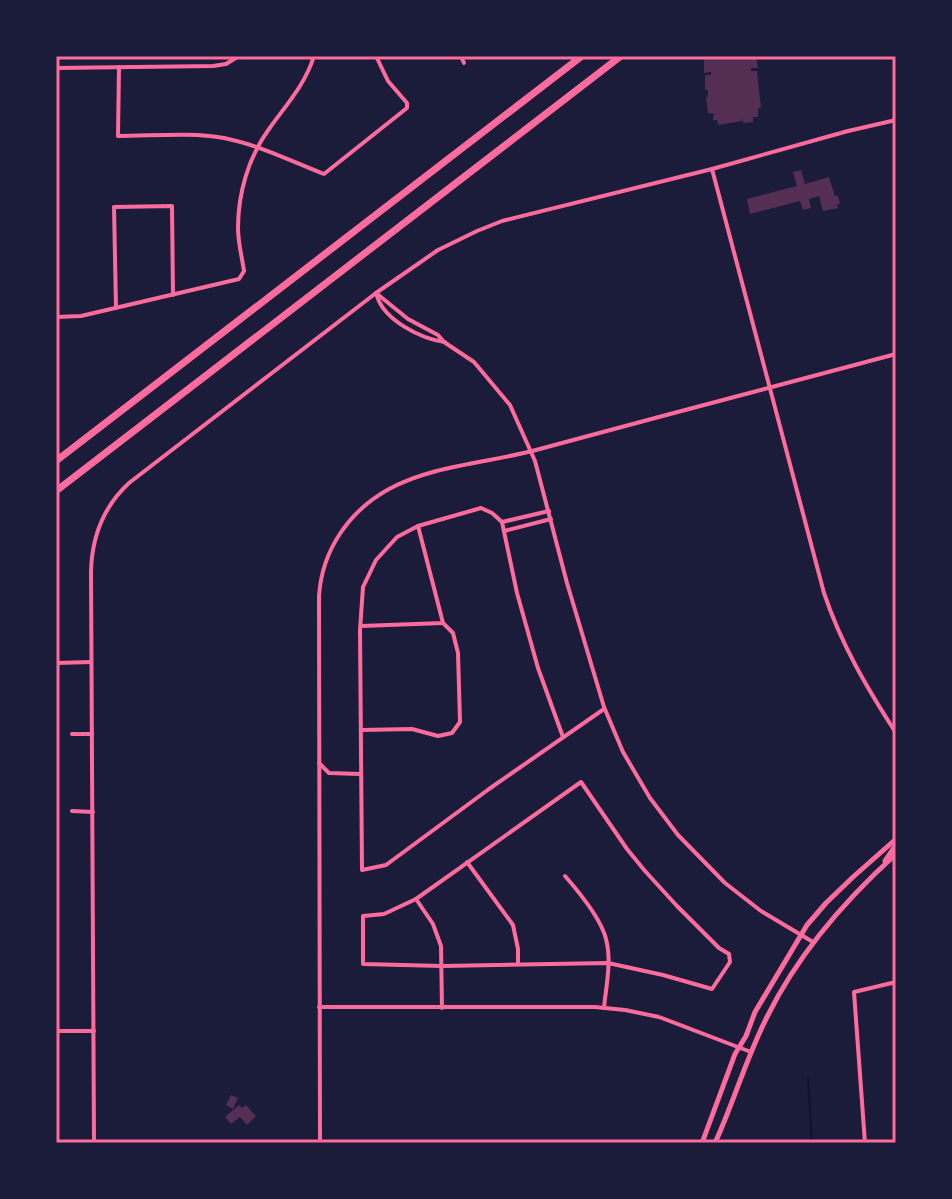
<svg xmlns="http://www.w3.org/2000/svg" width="952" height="1199" viewBox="0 0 952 1199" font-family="'Noto Sans',sans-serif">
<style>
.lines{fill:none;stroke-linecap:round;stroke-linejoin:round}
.stream{stroke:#12122b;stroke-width:2}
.building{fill:#542f53}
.minor{stroke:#ff6b9d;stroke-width:4}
.tertiary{stroke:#ff6b9d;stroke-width:4}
.secondary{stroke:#ff6b9d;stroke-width:5}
.motorway{stroke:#ff6b9d;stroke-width:7}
.neatline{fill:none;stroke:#ff6b9d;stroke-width:3}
</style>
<rect width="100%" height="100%" fill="#1b1b3a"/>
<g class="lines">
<polyline class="stream" points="808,1078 812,1143"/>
</g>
<g class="building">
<polygon points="704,56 756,56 758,68 751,68 751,71 757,71 761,108 758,108 758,117 753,117 753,122 743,123 743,118 742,121 718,125 717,120 713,120 713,116 715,114 708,113 706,97 708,97 708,90 705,90 705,75 711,75 711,72 704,73"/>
<polygon points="801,170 805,184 829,177 835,196 838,196 840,204 837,204 838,208 823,211 819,196 809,199 811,208 803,210 800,201 750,214 747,199 797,186 793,172"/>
<polygon points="231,1095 238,1098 233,1109 226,1105"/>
<polygon points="239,1105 242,1108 246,1105 256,1116 247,1125 240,1117 231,1124 225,1117"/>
</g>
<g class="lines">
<g class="minor">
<polyline points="461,56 464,63"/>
<path d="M 119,67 L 118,136 C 153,136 190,132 224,138 C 259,145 291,161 324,174 L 407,108 L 407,103 L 388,81 L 376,56"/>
<polyline points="56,68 213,66 226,64 239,56"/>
<path d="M 712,169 L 824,593 C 841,644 867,688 896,733"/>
<polyline points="376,293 438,250 477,231 502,221 712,169 848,131 896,120"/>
<polyline points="116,308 114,207 172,206 173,295"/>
<polyline points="502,522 549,511"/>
<polyline points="504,531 551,519"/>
<polyline points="361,626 443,623 418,526"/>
<polyline points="361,730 412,729 438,736 452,733 460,722 458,653 453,633 443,623"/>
<polyline points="72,734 92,734"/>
<polyline points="563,737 538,668 517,593 502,522 492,513 481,508 418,526 397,537 376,560 363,587 360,630 362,870 386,865 489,789 604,709"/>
<polyline points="319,763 329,773 360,774"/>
<polygon points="581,782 627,849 645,871 677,906 719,948 729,954 730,962 712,989 663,975 608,963 442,966 363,964 363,916 384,914 416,899"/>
<polyline points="72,811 93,812"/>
<polyline points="467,862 513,925 518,949 518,964"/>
<path d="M 565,876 C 579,892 601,918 606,939 C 612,961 606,986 604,1008"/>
<polyline points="416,899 433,924 441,946 442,1008"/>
<polyline points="319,1007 595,1007 625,1010 659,1017 751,1052"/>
<polyline points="56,1031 94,1031"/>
<polyline points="865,1143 854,992 896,982"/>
</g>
<g class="tertiary">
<polyline points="376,293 408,319 438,335 444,342 474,362 510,405 535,461 567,583 604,707 623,752 650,798 678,835 725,883 761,911 813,942"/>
<path d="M 377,296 C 384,320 421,339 445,342"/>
<path d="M 56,317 L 81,316 L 239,279 L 244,271 C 242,257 238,243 238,228 C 238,194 248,158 269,129 C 286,105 305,85 314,56"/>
<polyline points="56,663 91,662"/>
<path d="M 94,1143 L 91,571 C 92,536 103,507 129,483 L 376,293"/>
<path d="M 320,1143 L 319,596 C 322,550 349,511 389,489 C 433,465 488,463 536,450 C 656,418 776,385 896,354"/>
</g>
<g class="secondary">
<polyline points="885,861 896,845"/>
<polyline points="702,1143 735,1054 746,1036 755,1012 807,925 826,903 853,877 896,839"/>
<path d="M 715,1143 C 734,1102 746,1058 767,1017 C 798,954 844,901 896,854"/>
</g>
<g class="motorway">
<polyline points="56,461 582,56"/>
<polyline points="56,491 621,56"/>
</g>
</g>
<rect width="952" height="1199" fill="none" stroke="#1b1b3a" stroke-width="116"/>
<rect x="58" y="58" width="836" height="1083" class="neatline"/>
</svg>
